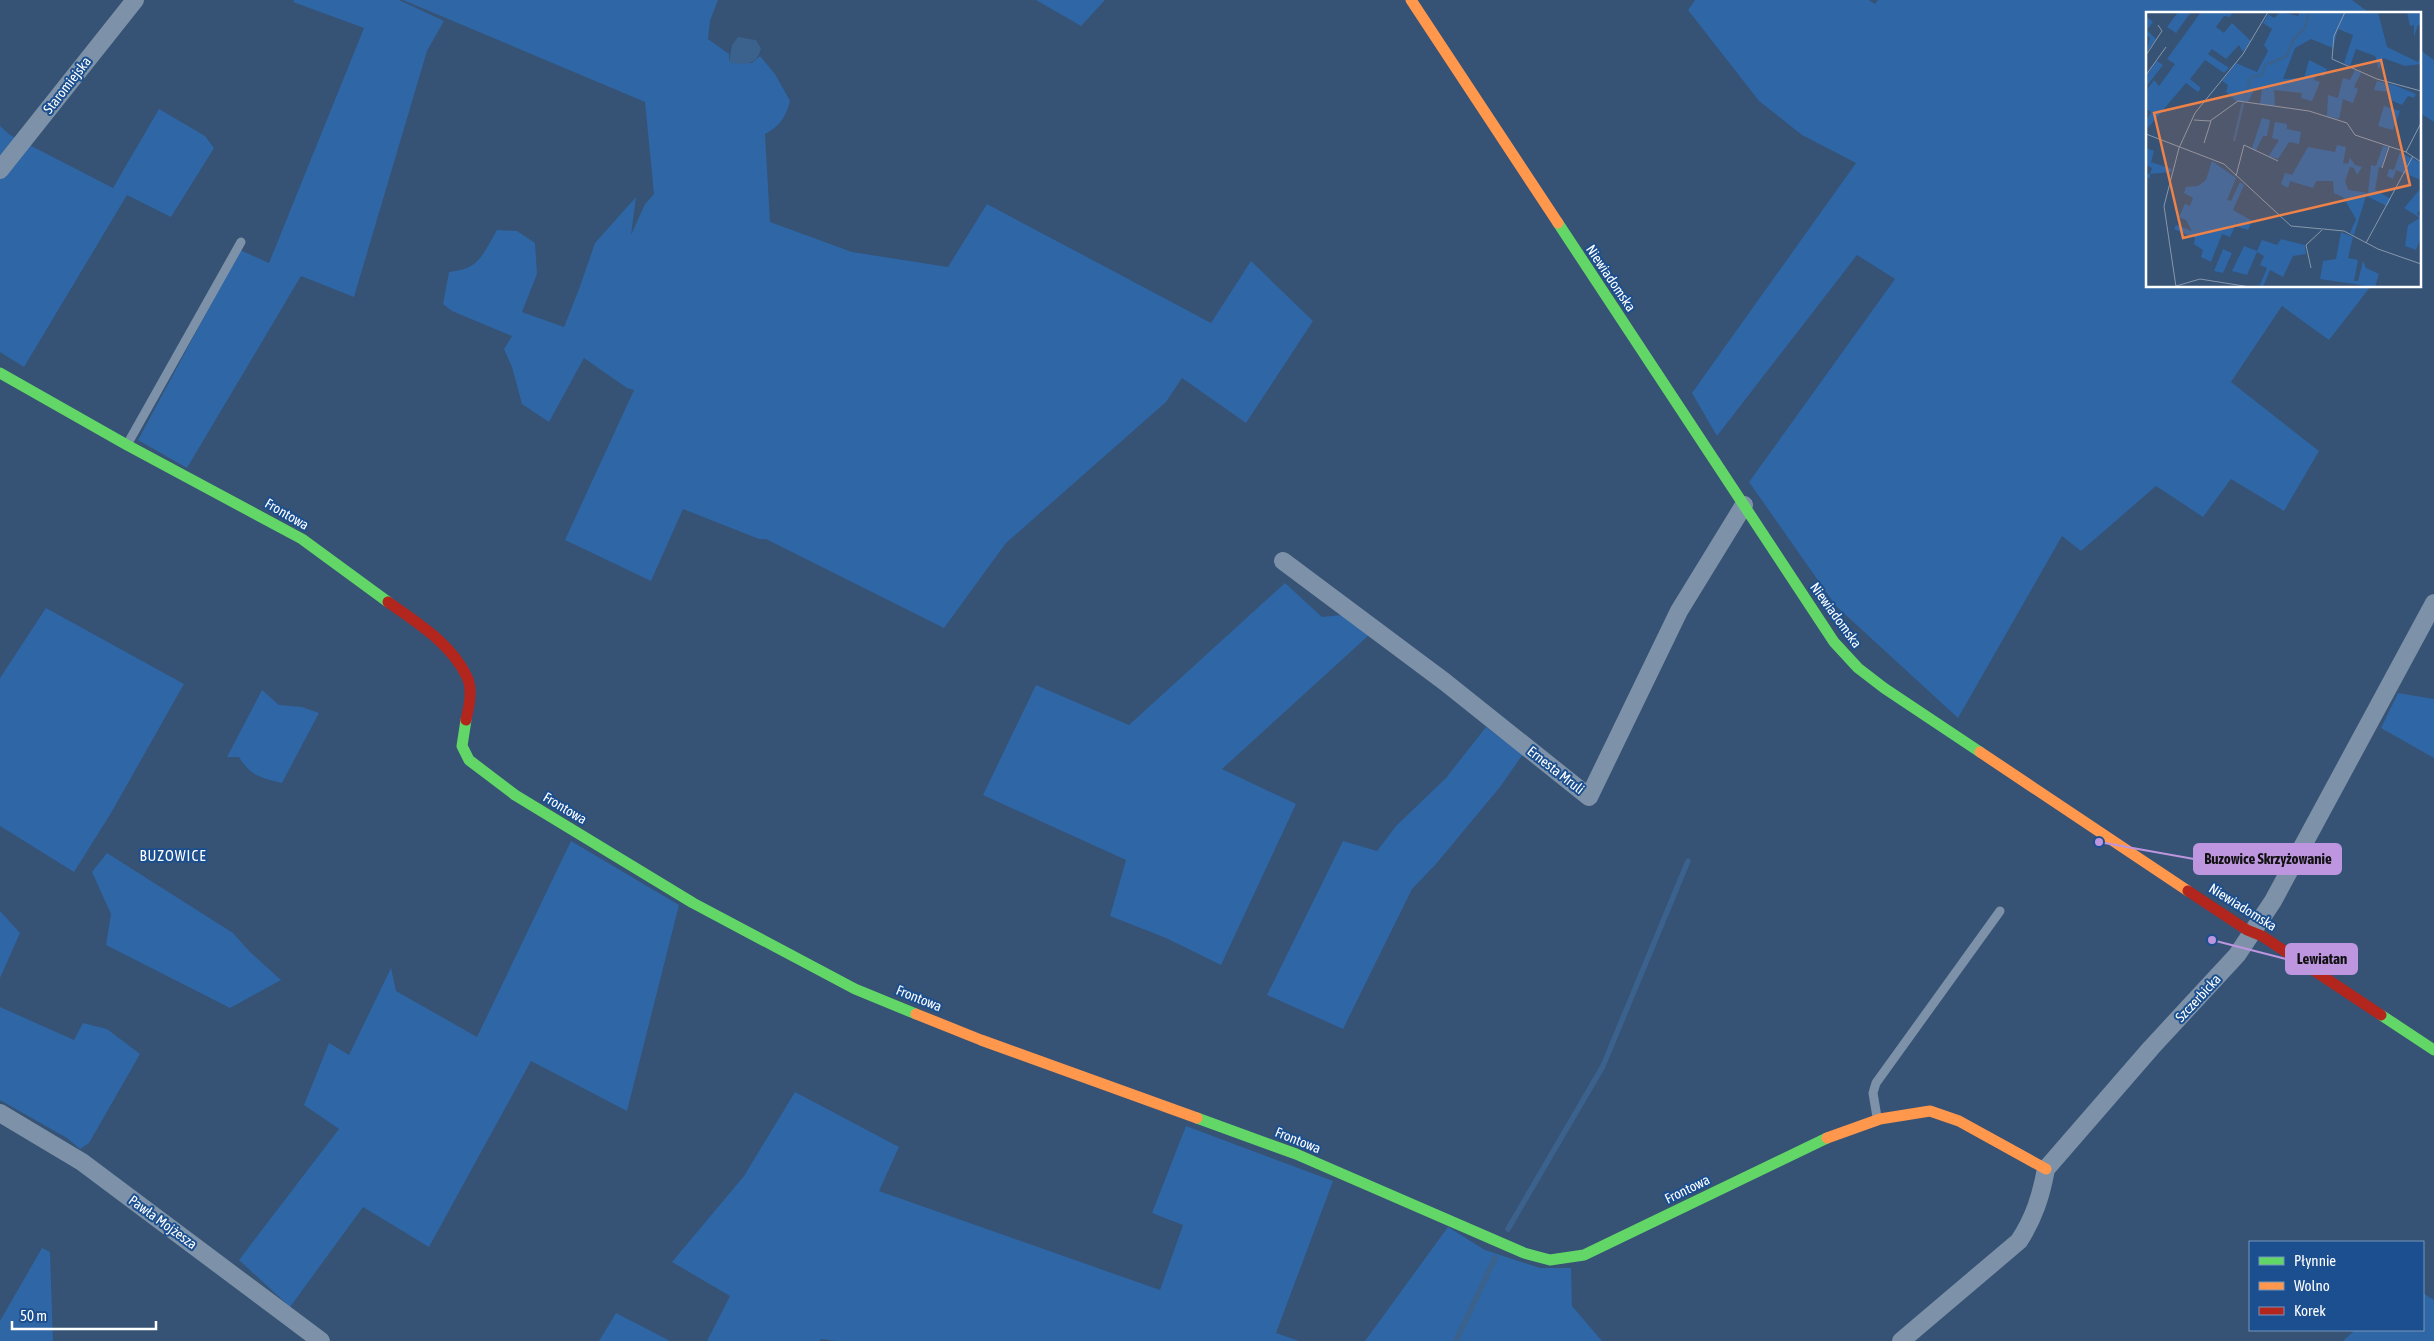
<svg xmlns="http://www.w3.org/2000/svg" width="2434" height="1341" viewBox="0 0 2434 1341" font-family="'Asap Condensed',sans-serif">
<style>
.green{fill:#2f66a5}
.water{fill:#3b618d}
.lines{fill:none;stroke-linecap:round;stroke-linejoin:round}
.stream{stroke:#3b618d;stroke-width:5.5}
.lane{stroke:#7d92a8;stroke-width:9}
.street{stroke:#7d92a8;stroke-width:18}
.fast{stroke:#63d668;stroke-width:11}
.slow{stroke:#ff974d;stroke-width:11}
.jam{stroke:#b3261e;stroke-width:11}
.labels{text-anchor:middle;stroke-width:4;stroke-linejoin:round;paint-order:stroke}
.street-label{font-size:14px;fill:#fff;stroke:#1b4f8f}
.neighbourhood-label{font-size:15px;letter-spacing:1px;fill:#fff;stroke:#1b4f8f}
.inset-river{fill:none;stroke:#3b618d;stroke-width:2.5}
.inset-road{fill:none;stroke:#8697ac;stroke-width:1}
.view{fill:#ee8249;fill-opacity:0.15;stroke:#ee8249;stroke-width:2.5}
.inset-edge{fill:none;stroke:#fff;stroke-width:2.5}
.leader{fill:none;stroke:#bd96df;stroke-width:2}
.callout-dot{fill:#bd96df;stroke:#1b4f8f;stroke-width:2}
.callout{fill:#bd96df;stroke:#bd96df;stroke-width:2}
.callout-label{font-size:15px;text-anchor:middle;font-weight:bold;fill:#111}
</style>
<rect width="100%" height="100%" fill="#365274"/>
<g class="green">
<polygon points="294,0 399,0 444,21 427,51 354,297 301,276 187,468 138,440 240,250 269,263 364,28 293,2"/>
<path d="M 403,0 L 718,0 L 710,21 L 708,39 L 729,54 L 729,62 L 752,63 L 760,56 L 775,74 L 790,101 C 786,117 780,126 765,134 L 770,222 L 852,252 L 948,267 L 987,204 L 1211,323 L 1251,261 L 1313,321 L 1246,423 L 1182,378 L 1166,402 L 1006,543 L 944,628 L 766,539 L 759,539 L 683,509 L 651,581 L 565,540 L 634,390 L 627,388 L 584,358 L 549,422 L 522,404 L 512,367 L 504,349 L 512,336 L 452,311 L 443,304 L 449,272 C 480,269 482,255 497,230 L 517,231 L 535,243 L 537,274 L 522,312 L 564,327 L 579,289 L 595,243 L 636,197 L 631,235 L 645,204 L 654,194 L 645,102 Z"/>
<polygon points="1036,0 1105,0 1081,26"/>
<polygon points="1695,0 1869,0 1875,4 1878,0 2352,0 2371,14 2148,14 2148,286 2371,286 2329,340 2282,306 2231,382 2319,451 2284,511 2231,479 2203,517 2156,486 2081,551 2062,536 1958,718 1836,606 1749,482 1895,279 1857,255 1717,436 1692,393 1856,163 1802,135 1759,101 1688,10"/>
<polygon points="2420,50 2434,60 2434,122 2420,113"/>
<polygon points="159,109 205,136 214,148 171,217 127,195 24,367 0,352 0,126 10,135 113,188"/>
<polygon points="1285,583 1322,617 1341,615 1369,635 1222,769 1296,804 1221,965 1166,938 1110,916 1126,860 983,795 1036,685 1129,725"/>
<polygon points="46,608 184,684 111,813 74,872 0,826 0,678"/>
<path d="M 262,690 L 279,705 L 302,707 L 319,713 L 282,783 C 262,778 250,776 239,757 L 227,757 Z"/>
<polygon points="2398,693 2434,699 2434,758 2381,728"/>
<polygon points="1486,727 1523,754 1500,787 1436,864 1412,889 1343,1029 1267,995 1343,841 1377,851 1396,826 1446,778"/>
<polygon points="571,841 679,905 627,1111 531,1061 429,1247 363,1207 290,1307 239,1260 339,1129 304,1105 329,1043 349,1055 391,968 396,991 477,1037"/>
<polygon points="107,853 233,933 250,952 281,980 230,1008 106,945 111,914 92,872"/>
<polygon points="0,911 20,933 0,978"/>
<polygon points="0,1007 74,1040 83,1023 107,1029 140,1054 89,1143 80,1149 67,1138 0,1100"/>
<polygon points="795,1092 899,1147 879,1191 1160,1290 1183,1225 1152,1213 1186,1126 1333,1181 1276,1333 1299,1341 836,1341 821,1339 820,1341 707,1341 730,1296 672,1262 744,1176"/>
<polygon points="1448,1227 1485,1250 1540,1268 1571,1268 1572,1306 1602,1341 1365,1341"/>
<polygon points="42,1248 50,1252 53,1341 0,1341 0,1321"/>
<polygon points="2423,1293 2434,1300 2434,1341 2343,1341 2355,1330 2423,1330"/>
<polygon points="616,1313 670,1341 599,1341"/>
</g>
<path class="water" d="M 738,37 L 756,40 L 761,48 C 758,65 744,66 729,62 L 732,45 Z"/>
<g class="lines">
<g class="stream">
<polyline points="1508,1229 1603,1066 1688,861"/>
<polyline points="1456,1341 1495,1258"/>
</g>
<g class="lane">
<polyline points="128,443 241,242"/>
<polyline points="1877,1117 1873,1093 1876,1083 2000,911"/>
</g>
<g class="street">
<polyline points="0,170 135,0"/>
<polyline points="1283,561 1445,682 1589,797 1679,611 1744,505"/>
<polyline points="0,1113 82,1162 321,1341"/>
<path d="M 1901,1341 L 2019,1241 C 2034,1218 2041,1196 2046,1169 L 2151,1048 L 2237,955 L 2273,901 L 2434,603"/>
</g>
<g class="fast">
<polyline points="1558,223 1834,642 1858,668 1884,688 1980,752"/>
<polyline points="0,373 127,445 302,539 388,602"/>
<polyline points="466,720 462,746 469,760 515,795 693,903 855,989 916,1014"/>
<polyline points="2381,1015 2434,1050"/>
<polyline points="1197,1118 1296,1154 1524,1253 1550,1260 1584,1255 1827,1138"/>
</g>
<g class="slow">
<polyline points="1411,0 1558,223"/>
<polyline points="1980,752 2188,891"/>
<polyline points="916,1014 981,1040 1197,1118"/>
<polyline points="1827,1138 1880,1119 1930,1111 1959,1121 2046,1169"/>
</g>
<g class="jam">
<path d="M 388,602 C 417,623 451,643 467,677 C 473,689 469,707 466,720"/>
<polyline points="2188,891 2247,930 2262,936 2381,1015"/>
</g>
</g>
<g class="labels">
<g class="street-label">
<text transform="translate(67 85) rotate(-52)" y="5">Staromiejska</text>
<text transform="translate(1611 278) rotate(56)" y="5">Niewiadomska</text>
<text transform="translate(287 514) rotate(30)" y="5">Frontowa</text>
<text transform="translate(1836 615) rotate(54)" y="5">Niewiadomska</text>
<text transform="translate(1556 770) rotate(38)" y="5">Ernesta Mruli</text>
<text transform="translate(565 808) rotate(31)" y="5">Frontowa</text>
<text transform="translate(2243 907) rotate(32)" y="5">Niewiadomska</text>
<text transform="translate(919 998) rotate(22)" y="5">Frontowa</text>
<text transform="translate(2198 998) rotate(-47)" y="5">Szczerbicka</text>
<text transform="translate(1298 1140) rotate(22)" y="5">Frontowa</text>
<text transform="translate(1687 1189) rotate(-26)" y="5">Frontowa</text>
<text transform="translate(163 1222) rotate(36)" y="5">Pawła Mojżesza</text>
</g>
<g class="neighbourhood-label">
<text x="173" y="861">BUZOWICE</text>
</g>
</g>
<g transform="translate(2146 12)">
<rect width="275" height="275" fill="#365274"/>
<path d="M 32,0 L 45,0 L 30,21 L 21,15 ZM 55,0 L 87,0 L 84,5 L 78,4 L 70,15 L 78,21 L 86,11 L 105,29 L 97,40 L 93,33 L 80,47 L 66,37 L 62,42 L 83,56 L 78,61 L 59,48 L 44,67 L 55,76 L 52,80 L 40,71 L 0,118 L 0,109 L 5,100 L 0,97 L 0,79 L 8,68 L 13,74 L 29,52 L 21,47 ZM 134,0 L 152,4 L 154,0 L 232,0 L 241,35 L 272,50 L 275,45 L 275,52 L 259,54 L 237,46 L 233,58 L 229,44 L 210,37 L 204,54 L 198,51 L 207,23 L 192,17 L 187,36 L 165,27 L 149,36 L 137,67 L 158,66 L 163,48 L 181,57 L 178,64 L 170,62 L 168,68 L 174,70 L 166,89 L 155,86 L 156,81 L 128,78 L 129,94 L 114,92 L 116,77 L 109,76 L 102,90 L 90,89 L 80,80 L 82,73 L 76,69 L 90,51 L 111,60 L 122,39 L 118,33 L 126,17 L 117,11 L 122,2 L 128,6 ZM 261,0 L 275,0 L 275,13 L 272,13 L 268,25 L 268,13 L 264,14 ZM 0,4 L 7,10 L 1,18 L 10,27 L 0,41 L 4,26 L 0,23 ZM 11,49 L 17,53 L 0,75 L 0,64 ZM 209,58 L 215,61 L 208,75 L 212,77 L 207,91 L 197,87 L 193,107 L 181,104 L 182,83 L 192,86 L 197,66 L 204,68 ZM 231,69 L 248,73 L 270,82 L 268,86 L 262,84 L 256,93 L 242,87 L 243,80 L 228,78 ZM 238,94 L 254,99 L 247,118 L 232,114 ZM 116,106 L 124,108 L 121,124 L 117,124 L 110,138 L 106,136 ZM 129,110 L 141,112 L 141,117 L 155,120 L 153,132 L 143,130 L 132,147 L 123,144 L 133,128 L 126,126 ZM 191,133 L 200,135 L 197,151 L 202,152 L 204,146 L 209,153 L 216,155 L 211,163 L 208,156 L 204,155 L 199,169 L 202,178 L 222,181 L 225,153 L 230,154 L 237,134 L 242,135 L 236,155 L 233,155 L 229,178 L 245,187 L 241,194 L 220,184 L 208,223 L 204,221 L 210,207 L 197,185 L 188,181 L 187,169 L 170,169 L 167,176 L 144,169 L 142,176 L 135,172 L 139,161 L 146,163 L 162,135 L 189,140 ZM 0,136 L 8,139 L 5,150 L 26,157 L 25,160 L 4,162 L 4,166 L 0,166 L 0,161 L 4,162 L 6,156 L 0,153 ZM 254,140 L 275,151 L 275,168 L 250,158 L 247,167 L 241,164 L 243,157 L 248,158 ZM 66,149 L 90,166 L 81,188 L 85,189 L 94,170 L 98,173 L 87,198 L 106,209 L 102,218 L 89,214 L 84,225 L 76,222 L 65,250 L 55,245 L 57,238 L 48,232 L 49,226 L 28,217 L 30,213 L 46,219 L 40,208 L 33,205 L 39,192 L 44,194 L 47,186 L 38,181 L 40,175 L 52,174 L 60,168 ZM 275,176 L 275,196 L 271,202 L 275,205 L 275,225 L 270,238 L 259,234 L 262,213 L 274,206 L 258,196 ZM 195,220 L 207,225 L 202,246 L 212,248 L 208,269 L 212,269 L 217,249 L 220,256 L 233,262 L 229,275 L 174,267 L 177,249 L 190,247 ZM 135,227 L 159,233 L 160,242 L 147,244 L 137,265 L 124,258 L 117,275 L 113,275 L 121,256 L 114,253 L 118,244 L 111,240 L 101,263 L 86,259 L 98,234 L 111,239 L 116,228 L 131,233 ZM 77,237 L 86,241 L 77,261 L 68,259 Z" fill="#2f66a5"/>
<path class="inset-river" d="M 98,87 L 105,65 L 116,63 L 119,53 L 141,44 L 147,28 L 159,16 L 163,0M 88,129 L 97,91"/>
<path class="inset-road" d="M 199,0 L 188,24 L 186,47 L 231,67 L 275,79M 0,43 L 16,19 L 12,13M 0,63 L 20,35M 48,108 L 64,109 L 92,89 L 163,99 L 201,111 L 209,123 L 260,140 L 275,150M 0,122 L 78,152 L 145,214 L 198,219 L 232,237 L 275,252M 58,131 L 65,109M 260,140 L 275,111M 236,156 L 243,135M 90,164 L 98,133 L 132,149M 220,231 L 267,144M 165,256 L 160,233 L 176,218M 30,274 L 54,267 L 104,275M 30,275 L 18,194 L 33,136 L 49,101 L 97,42 L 122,0"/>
<path class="view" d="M 235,48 L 264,173 L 37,226 L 8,101 Z"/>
<rect width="275" height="275" class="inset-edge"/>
</g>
<path class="leader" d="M2099 842L2194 859M2212 940L2286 959"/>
<g class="callout-dot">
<circle cx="2099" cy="842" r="5"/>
<circle cx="2212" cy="940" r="5"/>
</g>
<g class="callout">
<rect x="2194" y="844" width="147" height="30" rx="5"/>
<rect x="2286" y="944" width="71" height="30" rx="5"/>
</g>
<g class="callout-label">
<text x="2268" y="864">Buzowice Skrzyżowanie</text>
<text x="2322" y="964">Lewiatan</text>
</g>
<rect x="2249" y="1241" width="175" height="90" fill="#1b4f8f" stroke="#7695bc"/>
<rect x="2259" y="1257" width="25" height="8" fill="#63d668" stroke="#7695bc"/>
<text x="2294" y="1266" font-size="15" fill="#ffffff">Płynnie</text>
<rect x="2259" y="1282" width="25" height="8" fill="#ff974d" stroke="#7695bc"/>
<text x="2294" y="1291" font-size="15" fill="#ffffff">Wolno</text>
<rect x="2259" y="1307" width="25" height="8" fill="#b3261e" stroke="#7695bc"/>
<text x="2294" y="1316" font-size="15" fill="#ffffff">Korek</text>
<path d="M12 1321v8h144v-8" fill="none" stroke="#ffffff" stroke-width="2.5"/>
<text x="20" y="1321" font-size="15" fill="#ffffff" stroke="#1b4f8f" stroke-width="4" paint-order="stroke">50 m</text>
</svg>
